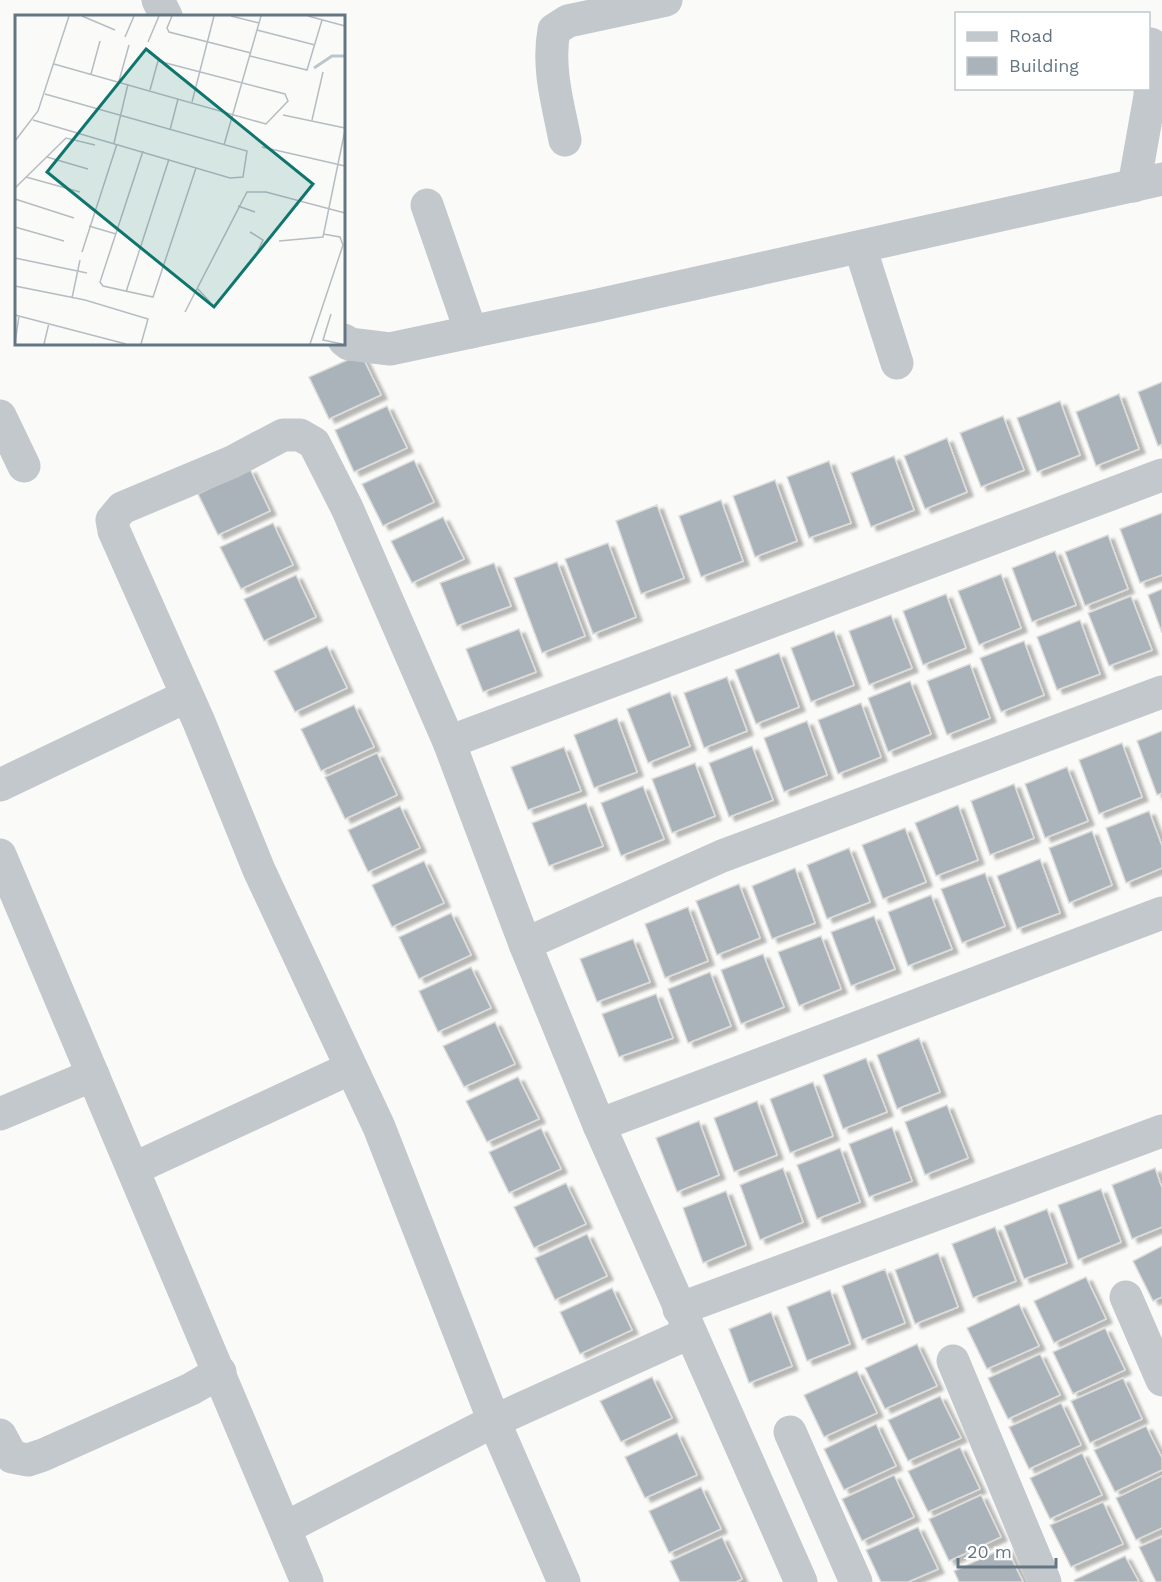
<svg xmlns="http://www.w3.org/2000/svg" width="1162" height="1582" viewBox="0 0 1162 1582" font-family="'Work Sans',sans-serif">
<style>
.building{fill:#aab3b9;stroke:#dcdcda;stroke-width:1.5;filter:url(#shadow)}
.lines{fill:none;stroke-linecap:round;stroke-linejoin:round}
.minor{stroke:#c3c8cc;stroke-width:33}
.inset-river{fill:none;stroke:#bbc7cb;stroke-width:3}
.inset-road{fill:none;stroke:#b5bdc2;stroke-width:1.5}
.view{fill:#0f766e;fill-opacity:0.15;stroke:#0f766e;stroke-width:3}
.inset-edge{fill:none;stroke:#657683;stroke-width:3}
</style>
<defs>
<filter id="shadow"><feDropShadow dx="6" dy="4" stdDeviation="1.5" flood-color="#0004"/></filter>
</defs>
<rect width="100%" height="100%" fill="#fafaf8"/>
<g class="building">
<polygon points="361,354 381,395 329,419 309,377"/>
<polygon points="1162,382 1162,444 1158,446 1138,392"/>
<polygon points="1119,394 1139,449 1096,466 1076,412"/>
<polygon points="1060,401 1080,455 1037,472 1017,418"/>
<polygon points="387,406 407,448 354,472 335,430"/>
<polygon points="1003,416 1024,470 981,487 960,433"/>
<polygon points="947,438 967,492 925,509 904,456"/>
<polygon points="894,456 914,510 871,527 851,473"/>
<polygon points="414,460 434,502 383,526 362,484"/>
<polygon points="829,461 851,523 809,538 787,477"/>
<polygon points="250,469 270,511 218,535 198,494"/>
<polygon points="775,480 797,541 755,557 733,496"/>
<polygon points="721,500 743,561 701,577 679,516"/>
<polygon points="657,505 684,578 641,594 616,521"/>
<polygon points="1162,513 1162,575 1140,583 1120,529"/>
<polygon points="443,517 464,559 412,583 391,541"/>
<polygon points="273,523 293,565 241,589 220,547"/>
<polygon points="1108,535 1128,589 1085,606 1065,552"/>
<polygon points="608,543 636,617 593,634 565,559"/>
<polygon points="1055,551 1076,605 1032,622 1012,568"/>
<polygon points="557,562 585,636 542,653 514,578"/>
<polygon points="494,563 511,606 457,626 440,583"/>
<polygon points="1001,574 1021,628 979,645 958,591"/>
<polygon points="296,575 316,617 264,641 244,599"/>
<polygon points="1162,589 1162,633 1148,595"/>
<polygon points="946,594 966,648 923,665 903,611"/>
<polygon points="1131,596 1152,650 1109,666 1088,613"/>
<polygon points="891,615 912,668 869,685 849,631"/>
<polygon points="1080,620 1100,674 1057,690 1037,637"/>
<polygon points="519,629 536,672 483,692 466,649"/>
<polygon points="834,631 854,685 811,702 791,648"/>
<polygon points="1024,641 1044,695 1001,712 980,658"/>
<polygon points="327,646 347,688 295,712 274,671"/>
<polygon points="779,653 799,707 756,724 735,670"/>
<polygon points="970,664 990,718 947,735 927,681"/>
<polygon points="727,677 747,731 704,748 684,693"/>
<polygon points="910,681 931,734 888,752 868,698"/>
<polygon points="670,692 690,746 648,763 627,709"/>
<polygon points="861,703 881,757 838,774 818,720"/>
<polygon points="354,705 374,747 321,771 301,729"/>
<polygon points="617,718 637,772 594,788 574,735"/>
<polygon points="807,721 827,775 784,792 764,738"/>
<polygon points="1162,731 1162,793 1157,795 1137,741"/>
<polygon points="1122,743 1142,797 1099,814 1079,760"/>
<polygon points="752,746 773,800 729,817 709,763"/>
<polygon points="564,747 581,791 528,810 511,767"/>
<polygon points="377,753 397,795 345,819 325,777"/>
<polygon points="695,763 715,816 672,833 652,779"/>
<polygon points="1067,767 1088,821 1045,838 1025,784"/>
<polygon points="1014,784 1034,838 990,855 971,801"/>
<polygon points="643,786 664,839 621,856 601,803"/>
<polygon points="586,803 603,846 549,866 532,823"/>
<polygon points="958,805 978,860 936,876 915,823"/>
<polygon points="400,806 420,848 368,872 348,830"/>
<polygon points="1149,811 1162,846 1162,868 1126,883 1106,828"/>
<polygon points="905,828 926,882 883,899 862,845"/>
<polygon points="1092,831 1112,885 1069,903 1049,848"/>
<polygon points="849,848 870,902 827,919 807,865"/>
<polygon points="1040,859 1060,913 1017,929 997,876"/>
<polygon points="424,861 444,903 392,927 372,885"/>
<polygon points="795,868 815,923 772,939 752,886"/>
<polygon points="985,873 1005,926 962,943 941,889"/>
<polygon points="739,884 760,938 717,955 696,901"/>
<polygon points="931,895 952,949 908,966 888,912"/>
<polygon points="688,907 708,961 665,978 645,924"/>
<polygon points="451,913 471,955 419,979 399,937"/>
<polygon points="874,916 895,969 851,986 831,932"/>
<polygon points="821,936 841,989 799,1006 778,952"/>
<polygon points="633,939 650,982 597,1002 580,959"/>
<polygon points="763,954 784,1007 741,1024 721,970"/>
<polygon points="471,967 491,1008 438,1032 419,991"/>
<polygon points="710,972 731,1026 688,1043 668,989"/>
<polygon points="656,994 673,1038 619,1057 602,1014"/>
<polygon points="495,1022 515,1064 464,1087 443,1046"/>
<polygon points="919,1038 940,1092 897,1109 877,1055"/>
<polygon points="866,1058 887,1112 843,1129 823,1075"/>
<polygon points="518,1077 539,1119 487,1142 466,1101"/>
<polygon points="813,1082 833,1136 790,1153 770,1099"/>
<polygon points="757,1101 777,1155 734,1172 714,1118"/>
<polygon points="947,1105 968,1158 925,1175 905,1122"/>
<polygon points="699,1121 719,1175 677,1192 656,1138"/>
<polygon points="892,1127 912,1181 869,1197 849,1144"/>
<polygon points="541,1128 561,1169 509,1193 489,1152"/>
<polygon points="840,1148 860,1202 817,1219 797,1165"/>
<polygon points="783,1168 803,1222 760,1240 740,1185"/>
<polygon points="1155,1168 1162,1188 1162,1227 1132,1239 1112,1185"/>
<polygon points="566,1183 586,1224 534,1248 514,1207"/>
<polygon points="1101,1189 1121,1242 1078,1260 1058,1205"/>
<polygon points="726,1191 746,1245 703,1263 683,1208"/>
<polygon points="1047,1209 1067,1263 1024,1279 1004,1226"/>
<polygon points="995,1227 1016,1281 973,1298 952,1244"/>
<polygon points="587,1234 607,1276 555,1300 535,1258"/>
<polygon points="1162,1246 1162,1297 1153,1301 1133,1261"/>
<polygon points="938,1253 958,1307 915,1324 895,1270"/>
<polygon points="885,1269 905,1323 862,1340 842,1286"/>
<polygon points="1086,1277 1106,1319 1054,1343 1034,1301"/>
<polygon points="612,1288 632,1330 580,1354 560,1312"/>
<polygon points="830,1290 850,1344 807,1361 787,1307"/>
<polygon points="1019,1304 1039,1346 987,1369 967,1328"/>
<polygon points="771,1312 792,1366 749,1383 729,1329"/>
<polygon points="1105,1328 1125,1370 1073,1394 1053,1352"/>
<polygon points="917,1344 937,1386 885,1409 865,1368"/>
<polygon points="1040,1354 1060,1395 1008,1419 988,1378"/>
<polygon points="857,1371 877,1413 824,1437 804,1395"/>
<polygon points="652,1377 672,1418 621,1442 600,1401"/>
<polygon points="1123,1378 1142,1419 1090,1443 1071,1401"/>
<polygon points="940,1396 961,1438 908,1461 888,1420"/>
<polygon points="1061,1403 1081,1445 1029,1469 1009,1427"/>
<polygon points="876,1424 896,1466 844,1490 824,1449"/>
<polygon points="1146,1426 1162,1458 1162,1470 1115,1492 1094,1450"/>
<polygon points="677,1433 697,1475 645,1498 625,1457"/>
<polygon points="960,1447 980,1489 928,1512 908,1471"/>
<polygon points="1082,1453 1102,1495 1050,1519 1030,1478"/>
<polygon points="894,1475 914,1517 862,1541 842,1499"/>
<polygon points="1162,1476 1162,1528 1136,1540 1116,1498"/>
<polygon points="701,1487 721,1529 669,1553 649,1511"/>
<polygon points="981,1495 1001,1537 949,1561 929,1519"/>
<polygon points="1103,1502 1123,1544 1071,1567 1050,1525"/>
<polygon points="918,1527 938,1569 908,1582 881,1582 866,1550"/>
<polygon points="722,1537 742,1579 736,1582 680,1582 670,1561"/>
<polygon points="1162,1537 1162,1582 1156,1582 1139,1547"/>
<polygon points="1006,1547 1023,1582 959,1582 954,1571"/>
<polygon points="1125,1556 1139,1582 1075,1582 1074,1580"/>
</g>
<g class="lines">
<g class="minor">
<polyline points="158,0 166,16"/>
<path d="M 565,140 C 558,104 547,68 554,30 L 568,21 L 666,0"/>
<polyline points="1134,186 1150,96 1151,44"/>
<polyline points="427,205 471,332"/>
<polyline points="860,247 897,363"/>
<polyline points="344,340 349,344 390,349 594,306 1162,179"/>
<polyline points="0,416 24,466"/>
<polyline points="449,742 1162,475"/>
<polyline points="0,785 187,696"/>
<polyline points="0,855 307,1582"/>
<polyline points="525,944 722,856 1162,692"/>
<polyline points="0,1114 93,1075"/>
<polyline points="599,1125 1162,913"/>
<polyline points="133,1169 351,1068"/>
<polyline points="1126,1297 1162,1380"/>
<polyline points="679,1309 1162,1131"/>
<polyline points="953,1361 1045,1582"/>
<polyline points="790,1432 856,1582"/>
<polyline points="0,1435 12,1457 28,1460 43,1455 191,1389 220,1372"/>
<polyline points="285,1528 494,1421 689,1333"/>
<polyline points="564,1582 494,1421 379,1127 259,870 199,722 114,531 112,520 122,508 232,462 283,435 300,435 314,443 347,508 449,742 525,944 599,1125 801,1582"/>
</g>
</g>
<g transform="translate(15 15)">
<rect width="330" height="330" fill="#fafaf8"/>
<path class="inset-river" d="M 299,53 L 317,41 L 330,41"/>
<path class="inset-road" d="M 67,1 L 100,15M 157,1 L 152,13 L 154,17 L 236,38M 216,1 L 244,8M 293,1 L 330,11M 242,15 L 300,30M 110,22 L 119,1M 133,27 L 144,1M 235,41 L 292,55 L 307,5M 39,49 L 251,109 L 273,86 L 270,79 L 143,46 L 135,75M 76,59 L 85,26M 104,66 L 114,30M 177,87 L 199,1M 268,100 L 330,113M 18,105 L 215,163 L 228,162 L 232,136 L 30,79M 297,105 L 308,57M 155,115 L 163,84M 0,126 L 23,96 L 54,1M 99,128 L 113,69M 209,130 L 246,1M 247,132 L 330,151M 128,136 L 85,267 L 88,271 L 138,282 L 181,153M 32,142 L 73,154M 11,162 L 65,177M 0,173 L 51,123 L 80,130M 0,184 L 59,203M 223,191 L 240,197M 74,211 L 101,219M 0,212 L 49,226M 235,217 L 248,225 L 240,242M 264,226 L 308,222 L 330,115M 67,237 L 102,129M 0,243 L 72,258M 0,271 L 70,285 L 133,304 L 126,329M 182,273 L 195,287M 111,277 L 154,144M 57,283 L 65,245M 170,297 L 232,177 L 251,177 L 330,198M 316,299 L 308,325 L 327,329M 0,300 L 111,329M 0,328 L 4,301M 29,329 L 34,308M 295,329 L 328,230 L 325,222 L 308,219"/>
<path class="view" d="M 131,34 L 298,169 L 199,292 L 32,157 Z"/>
<rect width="330" height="330" class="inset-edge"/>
</g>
<rect x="955" y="12" width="195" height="78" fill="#ffffff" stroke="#c1c8cd" stroke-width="1.5"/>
<rect x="967" y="32" width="30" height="9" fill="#c3c8cc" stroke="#c1c8cd" stroke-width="1.5"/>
<text x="1009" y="42" font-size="18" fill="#657683">Road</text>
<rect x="967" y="57" width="30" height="18" fill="#aab3b9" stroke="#c1c8cd" stroke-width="1.5"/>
<text x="1009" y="72" font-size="18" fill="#657683">Building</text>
<path d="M958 1558v9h98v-9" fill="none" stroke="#657683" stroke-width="3"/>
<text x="967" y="1558" font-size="18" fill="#657683" stroke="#ffffff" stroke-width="4.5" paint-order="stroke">20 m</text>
</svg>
